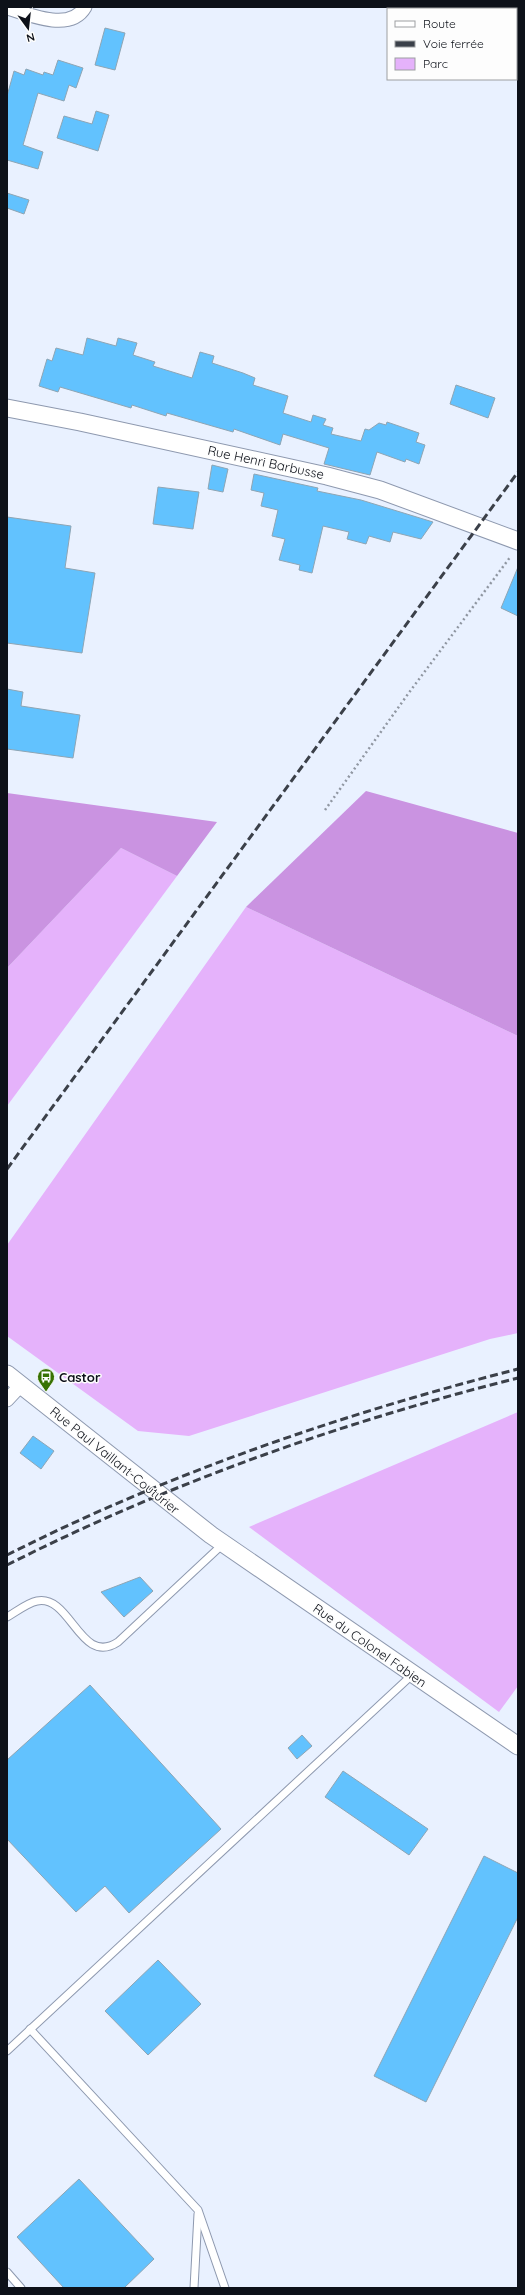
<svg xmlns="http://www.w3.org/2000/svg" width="525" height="2295" viewBox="0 0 525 2295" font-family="Quicksand,sans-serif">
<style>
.green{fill:#e5b2fb}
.forest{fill:#ca93e1}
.building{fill:#62c2fe;stroke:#8ea5b4}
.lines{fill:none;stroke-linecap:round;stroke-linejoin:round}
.service-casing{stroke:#8e99af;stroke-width:9}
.minor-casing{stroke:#8e99af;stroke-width:15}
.tertiary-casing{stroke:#8e99af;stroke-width:19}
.path{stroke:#9097a2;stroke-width:2.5;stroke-dasharray:2 3;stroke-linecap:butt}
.service{stroke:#fff;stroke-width:7}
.minor{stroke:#fff;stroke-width:13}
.tertiary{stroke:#fff;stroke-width:17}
.rail{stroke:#3b4049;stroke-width:3;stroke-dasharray:8 4;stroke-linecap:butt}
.labels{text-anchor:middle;stroke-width:3;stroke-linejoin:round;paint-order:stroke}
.street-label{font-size:13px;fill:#0d1119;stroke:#fdfdfd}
.poi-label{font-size:13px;font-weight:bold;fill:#0d1119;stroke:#fdfdfd;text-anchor:start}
</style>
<rect width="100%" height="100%" fill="#e9f1ff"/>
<g class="green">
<polygon points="121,848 177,876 7,1106 7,968"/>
<polygon points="246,907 518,1036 518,1333 490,1339 189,1436 138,1431 7,1336 7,1245"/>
<polygon points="518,1412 518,1686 499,1712 249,1527"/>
</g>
<g class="forest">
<polygon points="366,791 518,833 518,1036 246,907"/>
<polygon points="7,793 217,822 177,876 121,848 7,968"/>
</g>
<g class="building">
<polygon points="105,28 125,33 115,70 95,65"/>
<polygon points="58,60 83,68 76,88 69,85 64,101 38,93 23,145 43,152 38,169 7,160 7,96 14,71 24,75 26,69 43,75 44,72 53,75"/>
<polygon points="96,111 109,115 98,151 57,138 64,116 92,124"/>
<polygon points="7,193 29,200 24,214 7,208"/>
<polygon points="87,338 116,346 118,338 137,343 133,355 155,362 153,366 192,378 200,352 214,356 212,363 243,373 255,378 253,385 288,396 283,413 311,422 313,415 326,419 323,425 333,428 331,434 361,441 365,429 369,430 379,423 386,425 387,422 419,433 416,442 425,445 419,464 406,459 405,462 377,452 370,475 324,464 329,448 283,434 280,445 234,429 233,432 167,413 166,416 132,405 131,408 60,387 58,392 39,386 47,359 52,361 56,348 83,355"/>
<polygon points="456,385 495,398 488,418 450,404"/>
<polygon points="212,465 228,469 223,492 208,489"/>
<polygon points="254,474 318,488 317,491 361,500 433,522 421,539 393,532 390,542 369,536 366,544 347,539 349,532 323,526 312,573 299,570 300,565 279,560 285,539 272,536 278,510 261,506 264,493 251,490"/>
<polygon points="158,487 199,492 193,529 153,524"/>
<polygon points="7,517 71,526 65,568 95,573 82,653 7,643"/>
<polygon points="518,567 518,616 501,608"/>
<polygon points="7,689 23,692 21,706 80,715 73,758 7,749"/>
<polygon points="33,1436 54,1451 41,1469 20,1453"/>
<polygon points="140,1577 153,1591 124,1617 101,1592"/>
<polygon points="90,1685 221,1829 129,1913 105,1886 76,1912 7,1839 7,1760"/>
<polygon points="302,1735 312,1746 297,1759 288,1748"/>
<polygon points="343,1771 428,1829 409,1855 325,1797"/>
<polygon points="484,1856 518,1873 518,1917 426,2102 374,2076"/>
<polygon points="158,1960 201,2004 148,2055 105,2011"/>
<polygon points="79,2179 154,2259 124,2288 64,2288 17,2237"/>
</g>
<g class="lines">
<g class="service-casing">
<g id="service">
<path d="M 7,1617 C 16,1612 27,1603 37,1601 C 71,1594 80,1667 118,1642 L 223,1544"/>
<polyline points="30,2029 198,2210 225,2288"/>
<polyline points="7,2051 412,1675"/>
<polyline points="7,2272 21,2288"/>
<polyline points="194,2288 198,2214"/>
</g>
</g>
<g class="minor-casing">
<g id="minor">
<path d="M 7,8 C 29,14 70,33 85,7"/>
<polyline points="7,1400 21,1385"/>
</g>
</g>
<g class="tertiary-casing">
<g id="tertiary">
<polyline points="7,408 80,422 327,476 380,490 518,541"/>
<polyline points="7,1374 211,1535 518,1746"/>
</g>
</g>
<polyline class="path" points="325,810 408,694 511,556"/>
<use href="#service" class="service"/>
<use href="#minor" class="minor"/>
<use href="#tertiary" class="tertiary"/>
<g class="rail">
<polyline points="7,1169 518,472"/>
<path d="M 7,1555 C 169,1473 342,1414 518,1369"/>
<path d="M 7,1565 C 169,1483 342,1422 518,1378"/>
</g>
</g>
<defs>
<g id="bus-pin" transform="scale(0.9)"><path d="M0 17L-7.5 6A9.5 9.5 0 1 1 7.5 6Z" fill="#377203" stroke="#fdfdfd"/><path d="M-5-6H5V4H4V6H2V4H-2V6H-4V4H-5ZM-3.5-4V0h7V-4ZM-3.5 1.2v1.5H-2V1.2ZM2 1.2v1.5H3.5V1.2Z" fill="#fff"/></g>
</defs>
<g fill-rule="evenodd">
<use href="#bus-pin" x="46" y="1377"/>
</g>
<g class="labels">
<g class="street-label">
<text transform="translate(266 462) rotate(12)" y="5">Rue Henri Barbusse</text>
<text transform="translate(115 1460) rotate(39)" y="5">Rue Paul Vaillant-Couturier</text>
<text transform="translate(370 1645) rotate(35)" y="5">Rue du Colonel Fabien</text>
</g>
<g class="poi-label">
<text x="59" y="1382">Castor</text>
</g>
</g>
<rect width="525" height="2295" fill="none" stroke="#0d1119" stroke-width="16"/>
<rect x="387" y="8" width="130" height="72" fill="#fdfdfd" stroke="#9d9fa2"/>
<rect x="395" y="21" width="20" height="6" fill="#ffffff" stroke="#9d9fa2"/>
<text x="423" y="28" font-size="12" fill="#0d1119">Route</text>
<rect x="395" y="41" width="20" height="6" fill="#3b4049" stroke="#9d9fa2"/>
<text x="423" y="48" font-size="12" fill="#0d1119">Voie ferrée</text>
<rect x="395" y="58" width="20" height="12" fill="#e5b2fb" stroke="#9d9fa2"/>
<text x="423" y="68" font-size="12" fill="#0d1119">Parc</text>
<g transform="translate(28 28) rotate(165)" stroke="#fdfdfd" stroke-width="3" paint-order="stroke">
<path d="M0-3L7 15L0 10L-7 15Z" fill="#0d1119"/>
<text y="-6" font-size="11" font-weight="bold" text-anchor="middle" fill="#0d1119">N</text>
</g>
</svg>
